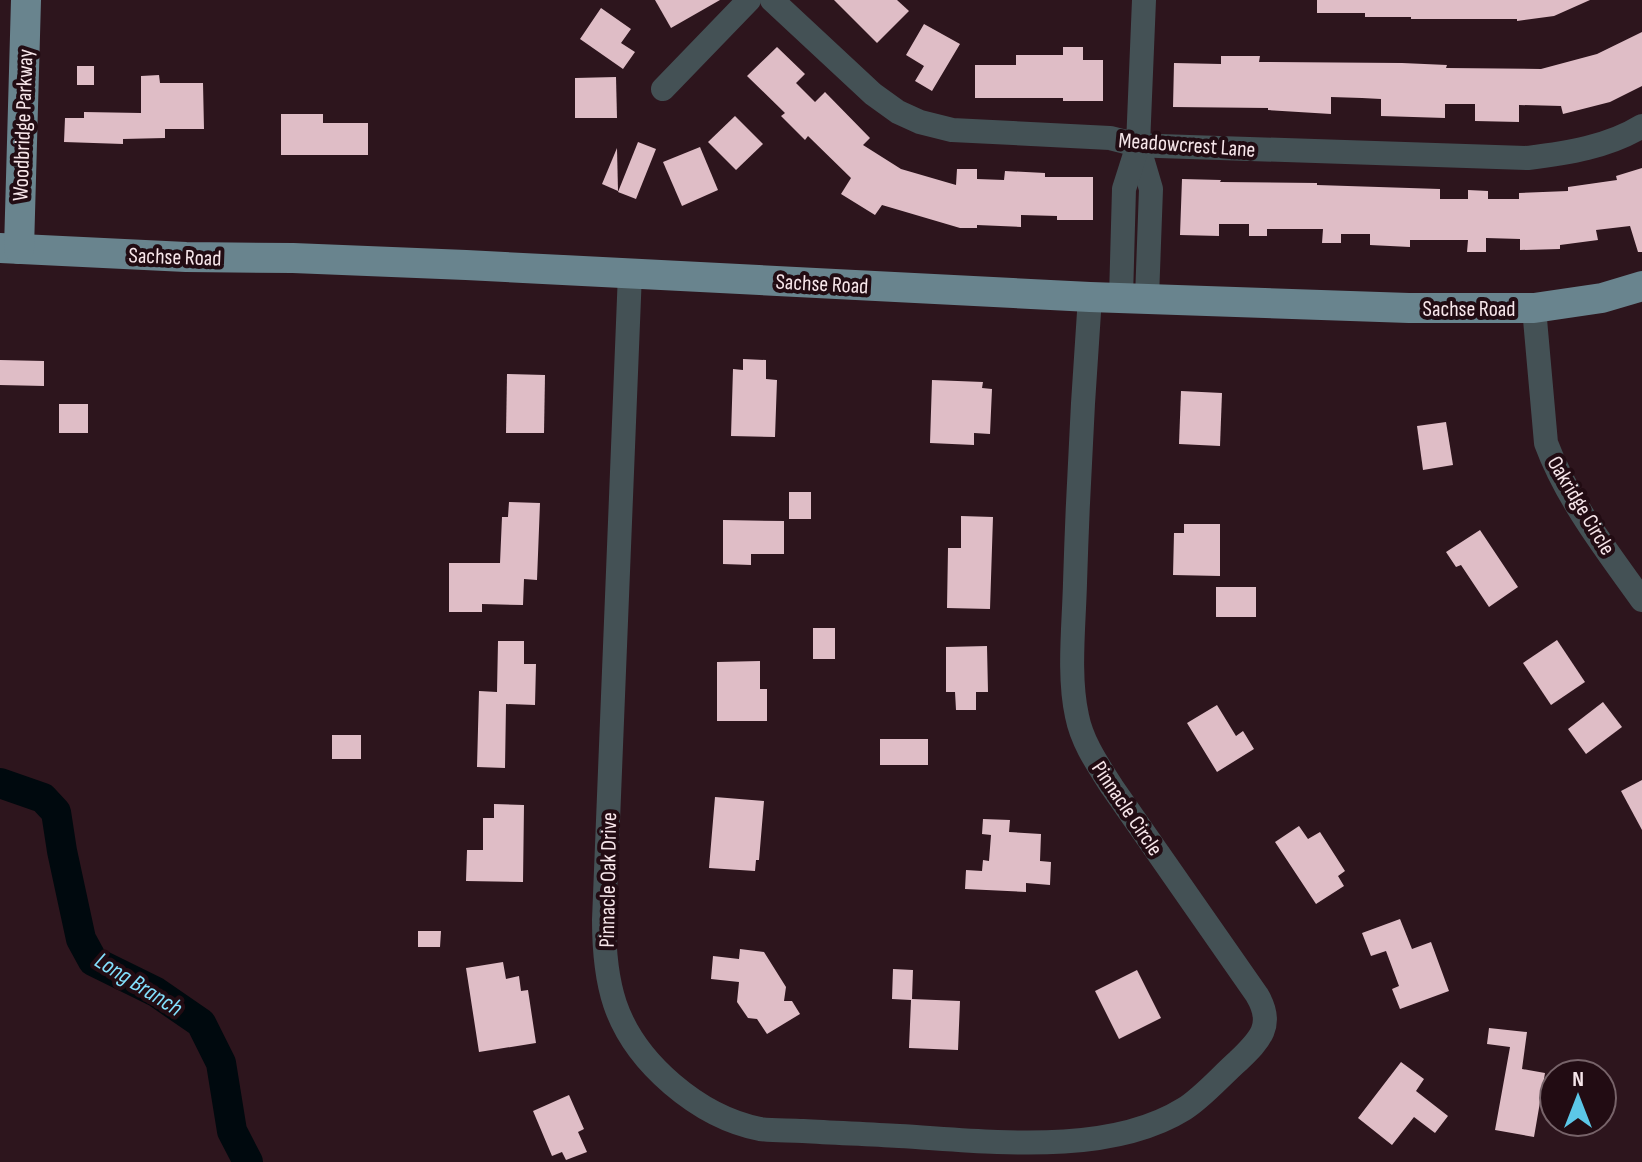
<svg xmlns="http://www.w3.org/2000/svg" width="1642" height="1162" viewBox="0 0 1642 1162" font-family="'Sofia Sans Condensed',sans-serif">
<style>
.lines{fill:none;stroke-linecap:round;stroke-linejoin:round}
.river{stroke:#00090e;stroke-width:30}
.building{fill:#dfbdc6}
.minor{stroke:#445155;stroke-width:24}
.major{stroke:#69848e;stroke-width:30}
.labels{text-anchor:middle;stroke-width:8;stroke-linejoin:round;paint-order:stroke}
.street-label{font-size:22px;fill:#f7e6ea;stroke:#220c13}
.water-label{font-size:24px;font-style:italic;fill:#83dffc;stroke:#220c13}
</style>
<rect width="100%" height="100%" fill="#2d151d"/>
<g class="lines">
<polyline class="river" points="0,783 43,798 56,812 62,851 81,939 93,961 156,992 201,1023 221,1063 232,1131 248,1162"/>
</g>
<g class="building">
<polygon points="655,0 720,0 671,28"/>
<polygon points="834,0 897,0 909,11 877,43"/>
<polygon points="1317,0 1590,0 1554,16 1517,21 1517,19 1411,19 1411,17 1365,17 1365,13 1317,13"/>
<polygon points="601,8 631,29 621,43 635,52 623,69 580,39"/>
<polygon points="924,24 960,44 932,91 915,81 924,66 906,55"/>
<polygon points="1642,32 1642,86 1610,102 1563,114 1561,106 1519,105 1519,122 1475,121 1475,104 1445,104 1445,118 1381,116 1381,99 1362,98 1331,97 1331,114 1268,110 1268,108 1173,107 1174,63 1221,64 1221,56 1260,56 1259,62 1402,63 1447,65 1446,68 1541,69 1597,54"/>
<polygon points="777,47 805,74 796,83 815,102 825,92 870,138 863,145 901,169 956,185 957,169 977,169 977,179 1004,180 1005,171 1045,173 1045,177 1093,177 1093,220 1057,220 1057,216 1021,215 1021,227 977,225 977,228 960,228 882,205 875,215 841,194 851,178 808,136 805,140 781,116 785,113 747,76"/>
<polygon points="1063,47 1083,47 1083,60 1103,60 1103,101 1063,101 1063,98 975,98 975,65 1016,65 1016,55 1063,55"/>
<rect x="77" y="66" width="17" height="19"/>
<polygon points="159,75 160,83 203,83 204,129 165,129 165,138 123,139 123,144 64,142 65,118 84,118 84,112 141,113 141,76"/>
<polygon points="616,77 617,118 575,118 575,78"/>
<polygon points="281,114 323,114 323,123 368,123 368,155 281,155"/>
<polygon points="735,116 763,144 736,170 708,142"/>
<polygon points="638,142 656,149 636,199 618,192"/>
<polygon points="700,147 718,190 682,206 663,162"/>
<polygon points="617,148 618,191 602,184"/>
<polygon points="1642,168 1642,252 1638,252 1630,226 1596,230 1598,240 1560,245 1560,249 1520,250 1520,239 1486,238 1486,252 1467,252 1468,240 1410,240 1410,247 1370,245 1370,234 1341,234 1341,243 1322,243 1323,229 1267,229 1267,236 1249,236 1249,224 1219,224 1219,236 1180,235 1182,179 1221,180 1220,182 1317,183 1317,185 1440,189 1440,199 1468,199 1468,190 1488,191 1488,199 1519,199 1519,193 1568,191 1568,187 1617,180 1616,176"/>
<polygon points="743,359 766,360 766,379 777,380 775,437 731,436 733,369 743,370"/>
<polygon points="0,360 44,361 44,386 0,385"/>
<polygon points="507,374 545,375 544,433 506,433"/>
<polygon points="932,380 983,382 982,388 992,389 990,434 974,433 974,445 930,443"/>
<polygon points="1181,391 1222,393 1220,446 1179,444"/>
<rect x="59" y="404" width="29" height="29"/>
<polygon points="1446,422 1453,465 1423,470 1417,426"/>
<rect x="789" y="492" width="22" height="27"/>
<polygon points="509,502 540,503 537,580 524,579 523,605 482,604 482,612 449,612 449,563 500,563 502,517 508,517"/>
<polygon points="961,516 993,517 990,609 947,608 948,548 961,548"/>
<polygon points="723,520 784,521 784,554 751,554 751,565 723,564"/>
<polygon points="1184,524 1220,524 1220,576 1173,575 1174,533 1184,533"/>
<polygon points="1480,530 1518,587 1489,607 1461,565 1456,567 1446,552"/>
<rect x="1216" y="587" width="40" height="30"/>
<rect x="813" y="628" width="22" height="31"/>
<polygon points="1557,640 1585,682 1551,705 1523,663"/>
<polygon points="498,641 524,641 524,664 536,664 535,705 506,704 505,768 477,767 479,691 497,692"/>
<polygon points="987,646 988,692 976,692 976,710 956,710 955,692 946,692 946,647"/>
<polygon points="760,661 760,689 767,689 767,721 717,721 717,662"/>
<polygon points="1603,702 1622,727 1586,754 1568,729"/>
<polygon points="1217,705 1236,736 1243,731 1254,749 1217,772 1187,723"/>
<rect x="332" y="735" width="29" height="24"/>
<rect x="880" y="739" width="48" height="26"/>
<polygon points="1642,780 1642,830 1621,791"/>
<polygon points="715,797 764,801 759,860 756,860 755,871 709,868"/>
<polygon points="494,804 524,805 523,882 466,881 467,850 483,850 483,818 494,818"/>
<polygon points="983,819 1010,820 1009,832 1041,834 1040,861 1051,862 1050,885 1026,883 1026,892 965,889 966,870 982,871 983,860 989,861 991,835 982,834"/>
<polygon points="1299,826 1308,839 1320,832 1345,871 1338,876 1344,886 1316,904 1275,842"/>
<polygon points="1400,919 1412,949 1431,942 1449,991 1400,1009 1392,989 1399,986 1386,951 1371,956 1362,933"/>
<polygon points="418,931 441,931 440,947 418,947"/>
<polygon points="740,949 764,952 786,987 784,1001 792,1001 800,1014 767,1034 757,1019 748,1018 737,1002 739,982 711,979 713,956 739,959"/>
<polygon points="503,962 506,979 519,976 521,991 528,990 536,1043 479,1052 466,968"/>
<polygon points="893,969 913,970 912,999 960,1001 958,1050 909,1048 911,1000 892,999"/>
<polygon points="1137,970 1161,1018 1119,1039 1095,991"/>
<polygon points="1489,1028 1527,1032 1522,1069 1545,1073 1534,1137 1495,1130 1510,1047 1487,1044"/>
<polygon points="1401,1062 1424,1079 1416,1091 1448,1116 1435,1133 1414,1117 1392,1145 1358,1118"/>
<polygon points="569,1095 584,1129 578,1132 587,1152 566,1160 562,1152 552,1156 533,1111"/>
</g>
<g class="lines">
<g class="minor">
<path d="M 772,0 L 873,94 L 898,112 L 920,122 L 952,130 L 1110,138 L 1138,145 L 1159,146 L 1528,158 C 1567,153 1608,147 1642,126"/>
<polyline points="663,89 749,0"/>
<polyline points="1138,145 1151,189 1147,298"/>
<path d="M 630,273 L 604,920 C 604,948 606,977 615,1004 C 635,1063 699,1117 760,1129 C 774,1131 789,1130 803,1131 C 835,1133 867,1134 899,1136 C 986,1141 1107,1157 1184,1109 C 1202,1098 1221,1076 1238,1061 C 1260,1040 1275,1025 1257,995 L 1112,787 C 1098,765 1082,742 1077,716 C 1068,676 1074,624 1075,583 C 1078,487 1083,392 1090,297"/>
<polyline points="1121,298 1124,189 1138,145 1144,0"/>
<path d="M 1534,308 L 1546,443 C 1567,500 1607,551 1642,600"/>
</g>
<g class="major">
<polyline points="0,248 186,257 293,258 466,265 1090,297 1409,308 1534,308 1602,298 1642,286"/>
<polyline points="19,249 26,0"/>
</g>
</g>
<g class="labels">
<g class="street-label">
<text transform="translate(22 125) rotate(-88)" y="8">Woodbridge Parkway</text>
<text transform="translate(1187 144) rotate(4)" y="8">Meadowcrest Lane</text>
<text transform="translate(175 256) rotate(2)" y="8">Sachse Road</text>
<text transform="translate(822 283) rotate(3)" y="8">Sachse Road</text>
<text x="1469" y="316">Sachse Road</text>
<text transform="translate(1582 505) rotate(59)" y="8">Oakridge Circle</text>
<text transform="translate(1128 808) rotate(56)" y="8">Pinnacle Circle</text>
<text transform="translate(607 880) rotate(-89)" y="8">Pinnacle Oak Drive</text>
</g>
<g class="water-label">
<text transform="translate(139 984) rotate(32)" y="8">Long Branch</text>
</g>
</g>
<g transform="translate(1578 1098)"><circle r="38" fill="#220c13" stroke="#776369" stroke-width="2"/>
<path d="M0-6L14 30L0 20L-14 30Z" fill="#5cc7e8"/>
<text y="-12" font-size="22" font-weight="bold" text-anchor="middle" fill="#f7e6ea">N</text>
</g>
</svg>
